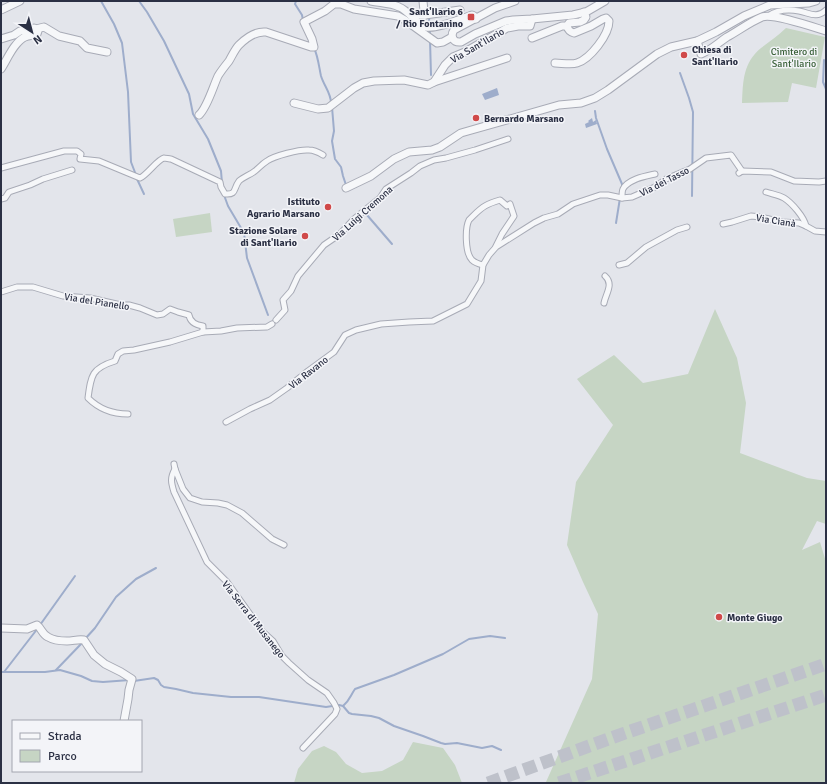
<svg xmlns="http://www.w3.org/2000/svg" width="827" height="784" viewBox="0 0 827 784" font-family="Signika,sans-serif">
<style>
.green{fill:#c6d5c4}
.water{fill:#9eadcb}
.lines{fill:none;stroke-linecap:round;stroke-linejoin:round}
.stream{stroke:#9eadcb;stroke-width:2}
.motorway-tunnel{stroke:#bec1ca;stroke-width:13;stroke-dasharray:13 6;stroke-linecap:butt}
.pedestrian-casing{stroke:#a8abb6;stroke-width:7}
.minor-casing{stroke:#a8abb6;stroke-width:9}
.pedestrian{stroke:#f6f7f9;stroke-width:5}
.minor{stroke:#f6f7f9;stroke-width:7}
.poi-dot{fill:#d04949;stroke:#f3f4f8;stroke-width:1.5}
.labels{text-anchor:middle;stroke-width:3;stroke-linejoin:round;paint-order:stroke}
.poi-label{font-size:10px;font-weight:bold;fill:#2b3044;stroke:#f3f4f8;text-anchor:end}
.street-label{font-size:10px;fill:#2b3044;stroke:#f3f4f8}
.park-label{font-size:10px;fill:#396038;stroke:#f3f4f8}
</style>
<rect width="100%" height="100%" fill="#e3e5eb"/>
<g class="green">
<path d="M 786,28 L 825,37 L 816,88 L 792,83 L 788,102 L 742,103 C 743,81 743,63 761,48 C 770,41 778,36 786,28 Z"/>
<polygon points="210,213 212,232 176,237 173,219"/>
<polygon points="715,309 737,358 746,403 740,453 807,478 826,481 826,524 817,521 802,550 820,542 826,562 826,783 542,783 546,782 592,679 598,614 583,582 567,545 576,482 613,425 577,379 614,355 643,383 688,374"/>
<polygon points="413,742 443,748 455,765 462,783 294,783 298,769 312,751 324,746 336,752 346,764 362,773 382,771 403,760"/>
</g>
<g class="water">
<polygon points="497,88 499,95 485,100 482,94"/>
<polygon points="592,118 593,122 596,120 597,124 586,128 585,124 589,122 588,121"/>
</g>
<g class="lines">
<g class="stream">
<polyline points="101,1 114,24 122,43 128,92 131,162 136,175"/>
<polyline points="139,1 147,12 164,41 189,94 193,114 208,139 221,171 222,183"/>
<polyline points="296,1 295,4 302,15 303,20"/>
<polyline points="429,17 430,36"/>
<polyline points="430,40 431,75"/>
<path d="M 314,48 C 318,56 319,67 321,76 C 324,86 331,93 331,103"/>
<polyline points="824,60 823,82 826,89"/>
<polyline points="680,73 689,98 693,112 692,196"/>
<polyline points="332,107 334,131 332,141 335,159 341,167 343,176 346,185"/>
<polyline points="595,111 596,118 607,149 622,184 622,188"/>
<polyline points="137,179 144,194"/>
<polyline points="224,195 228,206 244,233 247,258 268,315"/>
<polyline points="367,215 392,244"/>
<polyline points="616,223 620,198"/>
<polyline points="40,625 75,576"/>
<polyline points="85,639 95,628 116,597 136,579 156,568"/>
<polyline points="56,670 82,643"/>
<polyline points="1,672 45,672 60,670 81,676 92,681 103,682 130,680"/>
<polyline points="4,672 38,628"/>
<polyline points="134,681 154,678 158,680 161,685 164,687 176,689 193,693 231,697 259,697 326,707 339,705 343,706 349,713 352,714 371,716 379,718 394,726 423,736 441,743 445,744 457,743 482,748 492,746 501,750"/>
<path d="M 343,706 C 350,700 350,696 355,689 L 394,675 L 443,654 L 469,639 L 490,636 L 505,638"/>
</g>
<g class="motorway-tunnel">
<polyline points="488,783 625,733 826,664"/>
<polyline points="559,783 826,695"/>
</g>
<g class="pedestrian-casing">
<g id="pedestrian">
<path d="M 768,16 C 777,10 788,9 799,11 C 810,13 816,19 826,10"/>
<path d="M 1,168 L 64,151 L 77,151 L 81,154 L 80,159 L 99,161 L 140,178 C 147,175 158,159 164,158 C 165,158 170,159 171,159 L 220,182 L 221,187 L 225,194 C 237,195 233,189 239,181 C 243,177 250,175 255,171 C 259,168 262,164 267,161 C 274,156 300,149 309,150 C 314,150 318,152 323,155"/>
<polyline points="739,173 742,171 771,172 794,181 819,182 826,181"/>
<path d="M 766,192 C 772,194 779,195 784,198 C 792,203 804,217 806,226"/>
<path d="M 622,198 C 622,196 622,191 623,189 C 628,179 646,176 655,174"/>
<polyline points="1,199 5,198 9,192 30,185 43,179 72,170"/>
<polyline points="723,224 732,222 751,216 761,217 782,222 799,223 806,226 815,231 826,232"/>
<path d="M 483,265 C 479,264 475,263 472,260 C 465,253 465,228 469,220 C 469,220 473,216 473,216 C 483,206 487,204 500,200 L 507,206 L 510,204 L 514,216 L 502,234 L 496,246"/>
<polyline points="619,265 627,263 646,247 677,230 687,227"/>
<path d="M 1,292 L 17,287 L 33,287 L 63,296 L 90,298 L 121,305 L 129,305 L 140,308 L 157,315 L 163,314 L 170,309 L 178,312 L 189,315 C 190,322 196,325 203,326 L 203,332"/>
<path d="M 604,303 C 606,293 614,284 605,276"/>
<polyline points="276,320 285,310 283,300 291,291 298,276 324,245 340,234 354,219 380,198 386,189 411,173 420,166 434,160 446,158 475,150 508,139"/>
<path d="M 128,414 C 112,414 99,409 88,398 C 91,375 92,368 115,361 L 118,354 L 123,351 L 134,350 L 170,342 L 203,332 L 221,331 L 237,328 L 267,327 L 272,324"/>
<polyline points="226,422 250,409 270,400 287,388 308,371 334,352 345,335 356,330 381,324 409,322 433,321 467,304 481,281 483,265 489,255 496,247 534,223 544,218 558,214 573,204 600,195 608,195 622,198 632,197 655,187 666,179 690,169 706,158 731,155 742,171"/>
<polyline points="174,464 175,469 183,489 190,498 202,502 218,503 227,505 242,513 272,539 284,545"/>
<path d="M 175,469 C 170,478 171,482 174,492 L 207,562 L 227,582 L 262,631 L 273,641 L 282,656 L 289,663 L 308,680 L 327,693 L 334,703 L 337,709 L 335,714 L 303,748"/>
</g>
</g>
<g class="minor-casing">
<g id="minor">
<path d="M 371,1 C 380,3 391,3 399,7 C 408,10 419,26 426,27 C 437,29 461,19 472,15 L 474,16 L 476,19"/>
<polyline points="423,1 424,11 425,15"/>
<path d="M 515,1 L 495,8 L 454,30 C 450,36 453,43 461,42 L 475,34 L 506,21 L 513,20 L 532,19 L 573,15 L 586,12 L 605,1"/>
<polyline points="1,10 20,1"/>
<polyline points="411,15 425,15 460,10"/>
<polyline points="36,29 44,27 59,36 80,41 87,48 107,52"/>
<polyline points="532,38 562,26 567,26 569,23 580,22 584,20 586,17 584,12"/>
<path d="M 1,39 L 14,35 L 20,31 L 28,30 L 34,28 L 36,29 L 38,31 L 37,34 C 33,36 29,35 25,37 C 14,42 7,60 1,69"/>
<path d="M 697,41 L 701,54 C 711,50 718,43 727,37 C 738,31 750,22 762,17 C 773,13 813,27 826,31"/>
<path d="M 555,63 C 561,63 571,65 577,63 C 590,59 609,35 609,21 L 606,18 L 603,19 L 591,26 L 574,33 C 570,32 568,30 567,26"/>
<polyline points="434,82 507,58"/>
<polyline points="294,103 318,109 328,108 354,88 363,83 374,81 404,80 428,85 434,82 445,65 453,57 465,52 507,28 518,26 530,26 532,19"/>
<path d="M 199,115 C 207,108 213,87 218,76 C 221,71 225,66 229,61 C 232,56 235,49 239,45 C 246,38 256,31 266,32 L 311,47 L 314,47 L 312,39 L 304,22 L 325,11 L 334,4 L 341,4 L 354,9 L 398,16 L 405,20 L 437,43 L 443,42 L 452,37"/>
<polyline points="346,188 371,176 394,159 409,152 432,150 440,147 461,133 559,105 581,103 595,98 608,90 657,54 671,47 697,41 716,32 744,16 770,5 809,3 816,1"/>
<path d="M 1,628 L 27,629 L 37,625 C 42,629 42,634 48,637 C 53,640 62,641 67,641 C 73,641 78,639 84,640 L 94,655 L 105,664 L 121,672 L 132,679 L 129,690 L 128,699 L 124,721"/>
</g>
</g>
<use href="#pedestrian" class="pedestrian"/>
<use href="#minor" class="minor"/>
</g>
<g class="poi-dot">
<rect x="467" y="13" width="8" height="8" rx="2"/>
<circle cx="684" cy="55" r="4"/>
<circle cx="476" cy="118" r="4"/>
<circle cx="328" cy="207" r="4"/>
<circle cx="305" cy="236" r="4"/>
<circle cx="719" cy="617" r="4"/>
</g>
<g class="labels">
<g class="poi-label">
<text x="463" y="15">Sant'Ilario 6<tspan x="463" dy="12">/ Rio Fontanino</tspan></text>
<text x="692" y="53" text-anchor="start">Chiesa di<tspan x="692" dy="12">Sant'Ilario</tspan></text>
<text x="484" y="122" text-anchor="start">Bernardo Marsano</text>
<text x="320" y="205">Istituto<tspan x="320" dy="12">Agrario Marsano</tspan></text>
<text x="297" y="234">Stazione Solare<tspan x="297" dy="12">di Sant'Ilario</tspan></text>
<text x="727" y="621" text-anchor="start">Monte Giugo</text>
</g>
<g class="street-label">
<text transform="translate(477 45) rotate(-30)" y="4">Via Sant'Ilario</text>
<text transform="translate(664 181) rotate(-27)" y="4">Via dei Tasso</text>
<text transform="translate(362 213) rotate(-42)" y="4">Via Luigi Cremona</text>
<text transform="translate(776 220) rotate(9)" y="4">Via Cianà</text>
<text transform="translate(97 301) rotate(9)" y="4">Via del Pianello</text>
<text transform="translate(308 372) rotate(-38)" y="4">Via Ravano</text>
<text transform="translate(254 619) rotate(52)" y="4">Via Serra di Musanego</text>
</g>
<g class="park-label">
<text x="794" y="55">Cimitero di<tspan x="794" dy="12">Sant'Ilario</tspan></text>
</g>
</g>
<rect width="827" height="784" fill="none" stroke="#2b3044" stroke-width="4"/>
<rect x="12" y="720" width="130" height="52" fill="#f3f4f8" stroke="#a3a6b0"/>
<rect x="20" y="733" width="20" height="6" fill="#f6f7f9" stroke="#a3a6b0"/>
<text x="48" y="740" font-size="12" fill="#2b3044">Strada</text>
<rect x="20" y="750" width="20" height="12" fill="#c6d5c4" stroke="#a3a6b0"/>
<text x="48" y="760" font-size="12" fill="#2b3044">Parco</text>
<g transform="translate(32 32) rotate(144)" stroke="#f3f4f8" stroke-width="3" paint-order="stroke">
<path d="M0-3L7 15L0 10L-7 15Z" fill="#2b3044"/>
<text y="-6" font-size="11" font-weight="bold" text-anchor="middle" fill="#2b3044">N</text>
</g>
</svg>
